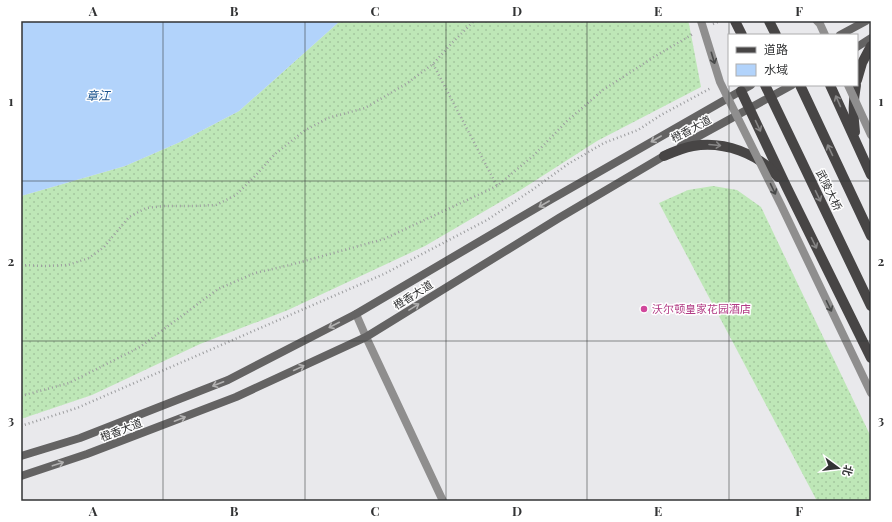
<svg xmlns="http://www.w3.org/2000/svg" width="892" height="522" viewBox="0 0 892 522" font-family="'Playfair Display','Noto Sans SC',serif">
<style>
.grass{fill:url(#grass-dots)}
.water{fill:#b2d3fb}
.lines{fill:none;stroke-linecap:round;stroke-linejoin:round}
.path{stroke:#9c9d9f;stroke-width:2.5;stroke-dasharray:1 3;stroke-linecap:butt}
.tertiary{stroke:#8f8e8e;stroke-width:8}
.secondary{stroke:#646363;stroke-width:8}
.primary{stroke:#474545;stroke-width:10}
.tertiary-bridge{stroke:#8f8e8e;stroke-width:8}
.primary-bridge{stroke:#474545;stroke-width:10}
.oneway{stroke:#494a4a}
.oneway2{stroke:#878686}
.oneway3{stroke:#b2b1b1}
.grid{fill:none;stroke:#323334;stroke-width:1;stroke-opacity:0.55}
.hotel-dot{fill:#d1479c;stroke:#fff;stroke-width:1.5}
.labels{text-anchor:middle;stroke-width:3;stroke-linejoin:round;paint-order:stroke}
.street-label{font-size:11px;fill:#323334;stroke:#fff}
.hotel-label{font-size:11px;fill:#b23c85;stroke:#fff;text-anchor:start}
.water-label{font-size:12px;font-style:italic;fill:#1c548e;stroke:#fff}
.neatline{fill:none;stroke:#323334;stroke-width:1.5}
.grid-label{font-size:13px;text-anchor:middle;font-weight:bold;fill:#323334}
</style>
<defs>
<pattern id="grass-dots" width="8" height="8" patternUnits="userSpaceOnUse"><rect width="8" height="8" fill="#bee7b7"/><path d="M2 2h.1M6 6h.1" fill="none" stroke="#a4c79e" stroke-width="1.8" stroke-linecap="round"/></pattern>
</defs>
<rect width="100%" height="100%" fill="#e9e9ec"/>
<g class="grass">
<polygon points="340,21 688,21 689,24 701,87 597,141 519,191 425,246 288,310 200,344 92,395 21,419 21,196 125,166 180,142 239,111"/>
<polygon points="713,186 737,190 761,207 871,437 871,501 817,501 659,203 688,190"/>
</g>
<polygon class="water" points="21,21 340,21 239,111 180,142 125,166 21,196"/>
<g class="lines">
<g class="path">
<polyline points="713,24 720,21"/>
<polyline points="433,64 497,186"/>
<polyline points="21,265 45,266 68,265 89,258 104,247 129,217 146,208 164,206 193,206 216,205 236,195 257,174 275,154 304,131 328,118 365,108 406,84 433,64 452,43 474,21"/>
<polyline points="21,396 69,383 140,347 218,289 255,273 290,265 384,239 497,186 533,156 567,121 603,90 654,57 693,34"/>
<polyline points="21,426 77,408 384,274 487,220 532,190 568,164 604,143 638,130 661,115 711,88"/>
</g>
<polyline class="tertiary" points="356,314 366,337 443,501"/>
<g class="secondary">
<polyline points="840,35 866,21"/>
<polyline points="857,47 871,38"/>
<polyline points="681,146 792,85"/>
<polyline points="21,456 80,438 228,380 356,314 550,200 751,85"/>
<polyline points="21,476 87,454 236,397 366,337 559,218 669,153"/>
</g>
<g class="primary">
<polyline points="735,21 742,35"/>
<polyline points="769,21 776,35"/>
<polyline points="857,80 862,63 871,46"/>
<polyline points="800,85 871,236"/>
<polyline points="830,85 871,175"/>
<polyline points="741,91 787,188 871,358"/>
<path d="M 855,132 C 853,116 853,101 856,85"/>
<path d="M 664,156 C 673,152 682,148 693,146 C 724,141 758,153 778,177"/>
</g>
<g class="tertiary-bridge">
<polyline points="701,21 720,82 781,205 871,393"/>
<polyline points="817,21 820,24 825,35"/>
<polyline points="848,85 871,135"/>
</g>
<polyline class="primary-bridge" points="765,85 871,306"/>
</g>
<defs><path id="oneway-shaft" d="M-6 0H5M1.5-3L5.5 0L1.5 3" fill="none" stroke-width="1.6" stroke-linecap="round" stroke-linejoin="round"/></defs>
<g class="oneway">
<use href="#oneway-shaft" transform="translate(713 58) rotate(73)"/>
<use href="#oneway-shaft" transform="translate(773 189) rotate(64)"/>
<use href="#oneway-shaft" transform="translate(829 306) rotate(64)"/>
</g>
<g class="oneway2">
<use href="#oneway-shaft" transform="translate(838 101) rotate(-114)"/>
<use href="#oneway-shaft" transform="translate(758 126) rotate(65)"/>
<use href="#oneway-shaft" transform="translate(715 145) rotate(5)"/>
<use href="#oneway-shaft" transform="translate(830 150) rotate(-115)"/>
<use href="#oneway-shaft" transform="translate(818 196) rotate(64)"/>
<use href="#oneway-shaft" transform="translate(814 243) rotate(64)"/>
</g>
<g class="oneway3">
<use href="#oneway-shaft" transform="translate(656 139) rotate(150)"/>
<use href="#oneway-shaft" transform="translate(544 204) rotate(150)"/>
<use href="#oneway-shaft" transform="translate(414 307) rotate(-32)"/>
<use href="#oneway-shaft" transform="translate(334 325) rotate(153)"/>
<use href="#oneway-shaft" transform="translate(299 368) rotate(-25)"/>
<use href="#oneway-shaft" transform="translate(218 384) rotate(159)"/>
<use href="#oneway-shaft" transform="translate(180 419) rotate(-21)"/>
<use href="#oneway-shaft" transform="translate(58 464) rotate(-18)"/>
</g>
<path class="grid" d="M 163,21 L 163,501M 305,21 L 305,501M 446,21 L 446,501M 587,21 L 587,501M 729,21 L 729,501M 21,181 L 871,181M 21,341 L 871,341"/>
<circle class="hotel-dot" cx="644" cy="309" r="4"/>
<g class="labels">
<g class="street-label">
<text transform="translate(691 129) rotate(-28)" y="4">橙香大道</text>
<text transform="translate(829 190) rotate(64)" y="4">武陵大桥</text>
<text transform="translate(413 295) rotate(-32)" y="4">橙香大道</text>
<text transform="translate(121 430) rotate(-21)" y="4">橙香大道</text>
</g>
<g class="hotel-label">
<text x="652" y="313">沃尔顿皇家花园酒店</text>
</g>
<g class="water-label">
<text x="98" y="100">章江</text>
</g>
</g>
<rect width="892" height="522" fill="none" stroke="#ffffff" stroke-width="44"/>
<rect x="728" y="34" width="130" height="52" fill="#ffffff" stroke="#adadae"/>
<rect x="736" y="47" width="20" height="6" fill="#474545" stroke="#adadae"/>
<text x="764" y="54" font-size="12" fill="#323334">道路</text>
<rect x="736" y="64" width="20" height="12" fill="#b2d3fb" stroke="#adadae"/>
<text x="764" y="74" font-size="12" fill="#323334">水域</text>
<g transform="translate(838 468) rotate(105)" stroke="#ffffff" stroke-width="3" paint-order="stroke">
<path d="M0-3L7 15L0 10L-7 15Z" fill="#323334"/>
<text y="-6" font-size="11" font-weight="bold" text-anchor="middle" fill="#323334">北</text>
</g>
<rect x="22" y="22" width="848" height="478" class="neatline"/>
<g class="grid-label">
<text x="93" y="16">A</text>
<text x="234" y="16">B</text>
<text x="375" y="16">C</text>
<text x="517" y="16">D</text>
<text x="658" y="16">E</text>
<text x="799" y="16">F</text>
<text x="11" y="106">1</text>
<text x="881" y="106">1</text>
<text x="11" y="266">2</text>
<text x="881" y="266">2</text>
<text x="11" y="425">3</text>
<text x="881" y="425">3</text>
<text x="93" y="516">A</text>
<text x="234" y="516">B</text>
<text x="375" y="516">C</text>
<text x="517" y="516">D</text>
<text x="658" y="516">E</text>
<text x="799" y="516">F</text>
</g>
</svg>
